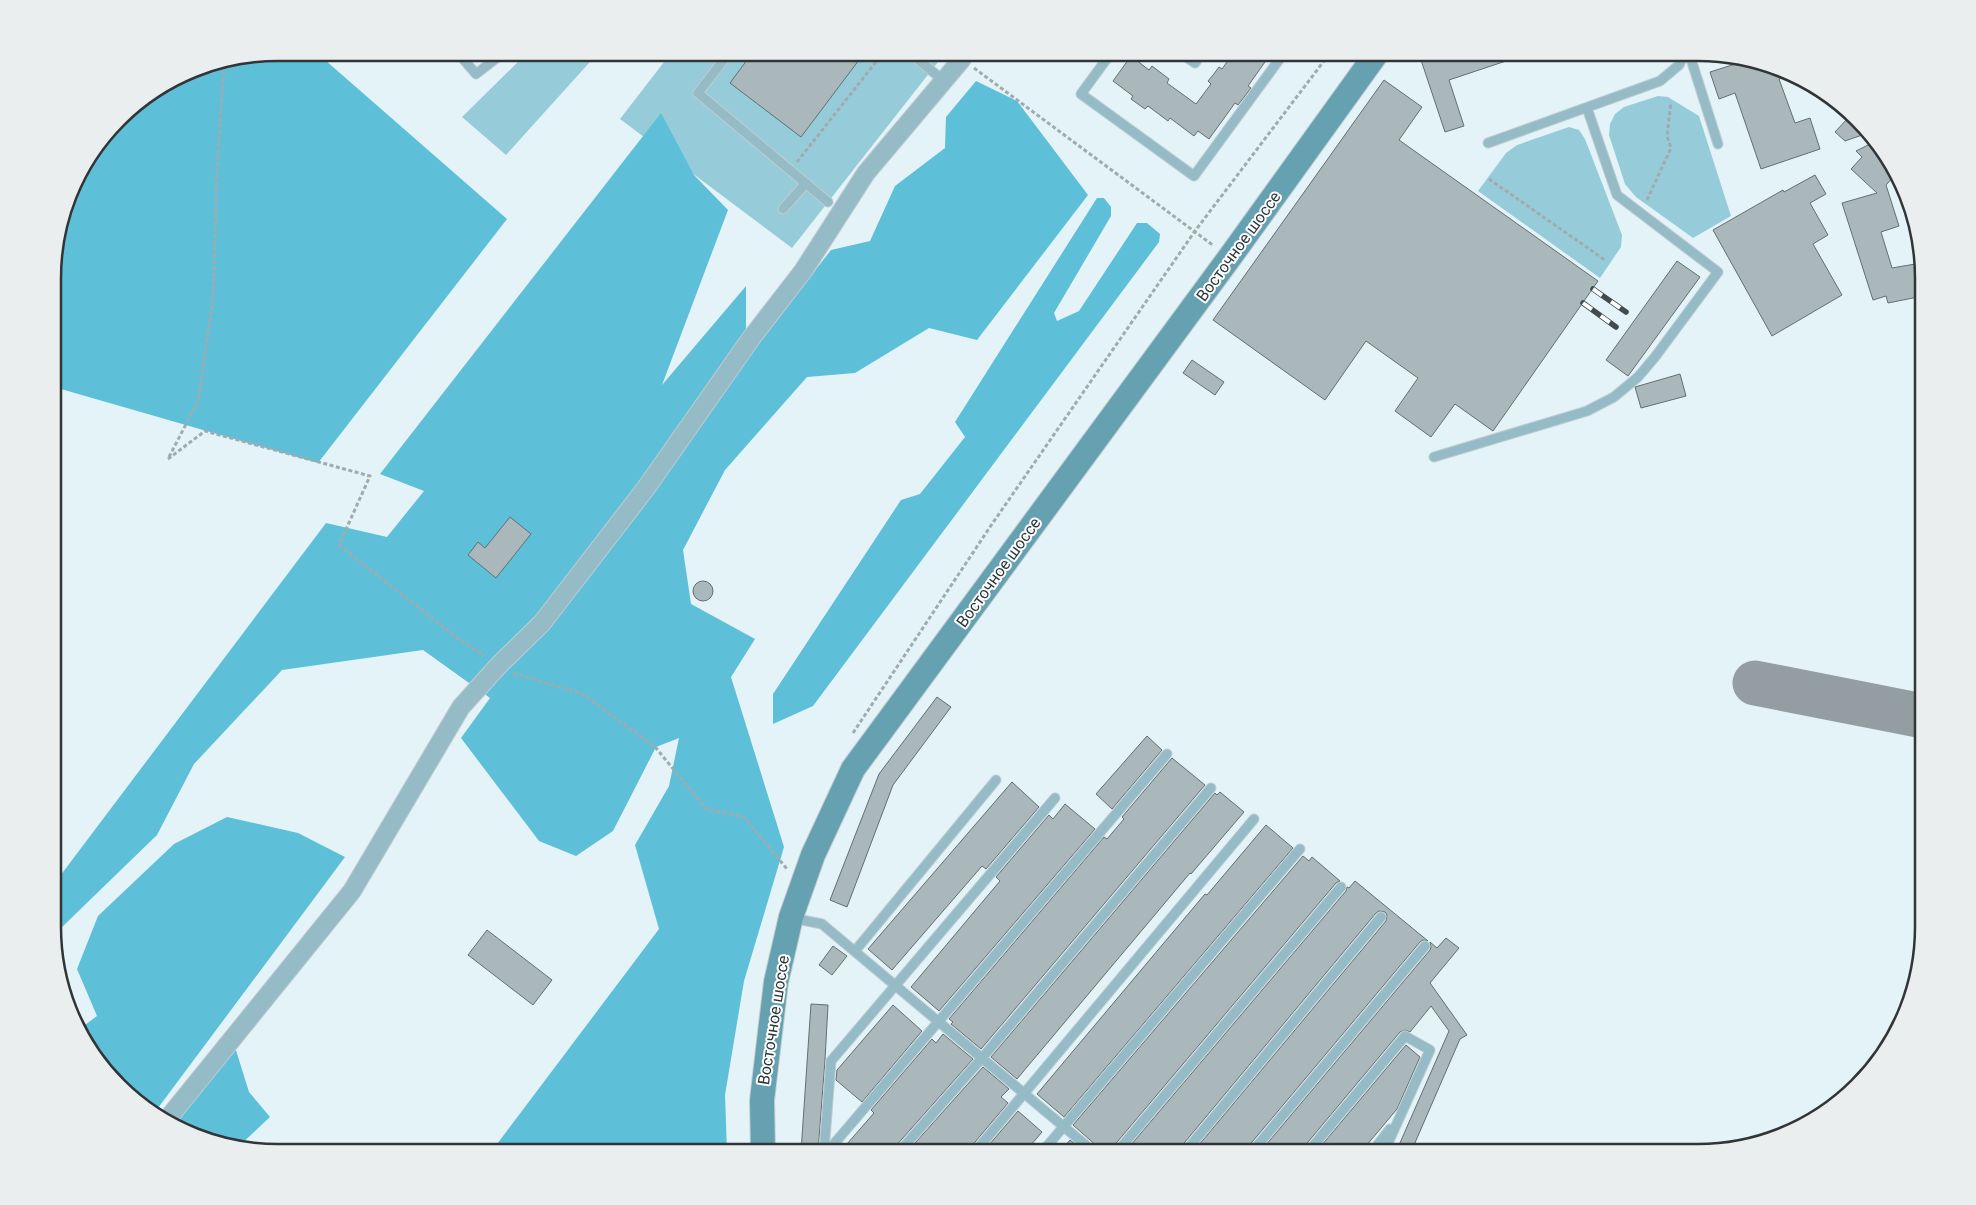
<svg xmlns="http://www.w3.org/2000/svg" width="1976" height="1205" viewBox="0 0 1976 1205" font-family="Roboto,sans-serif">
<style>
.green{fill:#96ccda}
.forest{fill:#5dbfd8}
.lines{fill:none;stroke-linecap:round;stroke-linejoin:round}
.taxiway{stroke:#949ea2;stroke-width:45}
.building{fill:#aab8bc;stroke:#626f73}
.service-casing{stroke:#c0cdd1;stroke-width:11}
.minor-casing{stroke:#c0cdd1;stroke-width:20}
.secondary-casing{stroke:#c0cdd1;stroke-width:26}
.path{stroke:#a0abae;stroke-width:3;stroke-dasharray:4 2.5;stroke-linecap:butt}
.service{stroke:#95bbc6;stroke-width:9}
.minor{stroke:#95bbc6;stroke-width:18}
.secondary{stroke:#65a1b1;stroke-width:24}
.rail-casing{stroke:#444a4d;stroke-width:5.5}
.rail{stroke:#fbfefe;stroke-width:4;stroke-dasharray:11;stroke-linecap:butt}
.labels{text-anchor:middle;stroke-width:4;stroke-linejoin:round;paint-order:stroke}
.street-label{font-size:16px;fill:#303537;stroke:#fbfefe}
.rim{fill:none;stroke:#303537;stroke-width:2.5}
</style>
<rect width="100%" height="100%" fill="#e4f3f7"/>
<g class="green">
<polygon points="527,53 598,53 506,155 462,117"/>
<polygon points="671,53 945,53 792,248 620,119"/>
<polygon points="1658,96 1668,97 1699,116 1731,216 1693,238 1636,197 1625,184 1609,135 1610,124 1615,114 1624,107"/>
<polygon points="1569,127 1579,130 1585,139 1622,235 1621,247 1600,278 1478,191 1506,153 1517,145"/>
</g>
<g class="forest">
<polygon points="278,53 317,53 507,219 318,463 54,387 54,249 76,178 129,109 192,70"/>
<polygon points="976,81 1017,101 1088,195 977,340 929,328 855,373 807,377 725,470 683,550 691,604 755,639 731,677 784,847 744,981 725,1095 727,1152 491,1152 659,929 635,845 669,786 679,738 656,747 613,831 576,856 539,841 461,738 490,698 423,650 282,670 194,764 157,835 60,929 54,927 54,884 326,523 387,537 424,491 380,474 661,113 694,175 728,210 662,385 746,286 746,359 831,250 870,241 895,186 945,148 946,117"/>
<polygon points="1097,198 1104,198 1111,207 1111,216 1054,313 1057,321 1079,311 1137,223 1147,223 1160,234 1159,242 813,706 773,724 773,694 901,500 920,494 965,437 955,422"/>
<polygon points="227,817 298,833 345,857 155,1112 90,1052 81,1028 97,1016 77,969 98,916 174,844"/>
<polygon points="235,1047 249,1092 270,1117 238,1147 219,1145 173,1126"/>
</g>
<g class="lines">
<polyline class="taxiway" points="1755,683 1923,716"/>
</g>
<g class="building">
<polygon points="753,52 865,52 801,137 730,83"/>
<polygon points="1234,52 1272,52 1248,86 1251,88 1238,105 1235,103 1209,139 1198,131 1194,136 1170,118 1168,121 1148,106 1145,109 1131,99 1133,96 1113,81 1131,56 1149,70 1152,66 1169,79 1167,83 1196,104 1211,84 1208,81 1213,75 1219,67 1222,69"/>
<polygon points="1434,52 1524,52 1524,55 1449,80 1464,126 1445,132 1420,57"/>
<polygon points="1751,59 1757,60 1792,75 1779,79 1795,123 1810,118 1820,149 1761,169 1735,93 1719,99 1710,72"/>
<polygon points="1384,80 1422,107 1399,140 1598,281 1493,431 1455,404 1431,437 1395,411 1418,378 1366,341 1325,400 1213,320"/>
<polygon points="1848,118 1865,134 1845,141 1835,132"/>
<polygon points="1874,142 1886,153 1896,174 1886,185 1899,226 1881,232 1892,268 1921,263 1923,272 1923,296 1888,303 1886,296 1873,300 1842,203 1877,193 1851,169 1862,157 1856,151"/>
<polygon points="1815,175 1826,194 1810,203 1828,235 1813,244 1842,295 1772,336 1713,230 1783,190 1784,192"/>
<polygon points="1677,261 1700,277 1628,376 1606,360"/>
<polygon points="1192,360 1224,382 1215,395 1183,373"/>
<polygon points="1680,374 1686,396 1641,408 1635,387"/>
<polygon points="510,517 531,534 496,578 468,555 478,542 485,548"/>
<circle cx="703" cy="591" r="10"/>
<polygon points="937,697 951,707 893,785 847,907 830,900 879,774"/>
<polygon points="1147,736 1162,750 1112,809 1096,794"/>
<polygon points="1172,758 1205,785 981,1049 951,1024 953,1022 949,1019 1104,837 1107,839 1124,819 1122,817"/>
<polygon points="1012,782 1039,807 986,869 982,866 892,970 868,949"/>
<polygon points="1220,792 1244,812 1191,874 1190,873 1017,1079 991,1057 1215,793 1217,795"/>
<polygon points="1065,804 1095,829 939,1011 911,987 1000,881 996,877 1049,815 1053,819"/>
<polygon points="1266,825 1293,848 1064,1117 1037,1094 1205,894 1207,895"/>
<polygon points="1303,856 1309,861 1312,857 1340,881 1336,883 1112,1148 1111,1152 1100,1152 1098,1147 1073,1125"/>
<polygon points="1355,881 1428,941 1423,940 1420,942 1247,1148 1246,1152 1193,1152 1386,921 1387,915 1385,912 1379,911 1376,913 1180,1148 1179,1152 1125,1152 1346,891 1347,887 1349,888"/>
<polygon points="487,930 552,980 533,1005 468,955"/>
<polygon points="1446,938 1459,948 1430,983 1467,1035 1460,1039 1411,1152 1396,1152 1449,1031 1431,1006 1410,1032 1405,1030 1400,1032 1303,1148 1302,1152 1260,1152 1430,950 1431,947 1430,942 1437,948"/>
<polygon points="833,946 847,956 832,975 819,965"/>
<polygon points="811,1004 828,1005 825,1060 818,1152 801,1152"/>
<polygon points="893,1005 922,1031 862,1102 836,1080 837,1070"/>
<polygon points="943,1034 973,1059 894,1148 893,1152 840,1152 874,1113 871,1110 932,1039 936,1043"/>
<polygon points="1406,1045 1420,1057 1397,1109 1361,1152 1316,1152"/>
<polygon points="983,1067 1009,1089 1001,1097 1008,1103 970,1148 969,1152 907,1152"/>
<polygon points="1018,1111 1042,1132 1025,1152 983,1152"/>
<polygon points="1070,1140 1085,1152 1060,1152"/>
</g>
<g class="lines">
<g class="service-casing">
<g id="service">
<polyline points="458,53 476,74 503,53"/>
<polyline points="729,53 698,93 828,202"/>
<polyline points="910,53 944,81"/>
<polyline points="1111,53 1081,94 1194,176 1284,53"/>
<polyline points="1180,53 1195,63 1202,53"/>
<polyline points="1689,53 1718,144"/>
<polyline points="1488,143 1660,81 1679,65 1685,53"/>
<polyline points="783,209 806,183"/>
<polyline points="1434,457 1587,411 1614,397 1638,377 1655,357 1718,272 1617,195 1587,108"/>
<polyline points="792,918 822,924 1094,1152"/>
<polyline points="855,951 996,780"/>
<polyline points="824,1152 831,1061 1055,798"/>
<polyline points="827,1152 1167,754"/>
<polyline points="899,1152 982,1058 1211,788"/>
<polyline points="975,1152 1254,819"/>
<polyline points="1042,1152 1300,849"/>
<polyline points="1117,1152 1341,887"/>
<polyline points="1185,1152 1381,917"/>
<polyline points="1252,1152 1425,946"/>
<polyline points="1308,1152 1405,1036 1430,1050 1384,1152"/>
<polyline points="1372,1152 1390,1129"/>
</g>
</g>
<g class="minor-casing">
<polyline id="minor" points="165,1122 352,891 461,707 499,665 542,623 646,488 752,337 803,271 866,173 962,59"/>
</g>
<g class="secondary-casing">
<polyline id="secondary" points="763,1152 762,1100 776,982 791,917 813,855 853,769 1230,257 1377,53"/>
</g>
<g class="path">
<polyline points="974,68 1214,246"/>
<polyline points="797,162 883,53"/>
<polyline points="1489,179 1605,260"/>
<polyline points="1647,200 1671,148 1667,136 1671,102"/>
<polyline points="169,457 198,401 213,299 217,167 224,63"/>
<polyline points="168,459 205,431 370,476 339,545 456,637 485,656"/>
<polyline points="513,673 583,694 656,748 706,809 744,817 787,869"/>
<polyline points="853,733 992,524 1195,231 1330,53"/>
</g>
<use href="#service" class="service"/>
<use href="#minor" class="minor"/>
<use href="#secondary" class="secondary"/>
<g class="rail-casing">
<g id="rail">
<polyline points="1593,289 1626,312"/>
<polyline points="1583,303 1616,327"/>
</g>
</g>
<use href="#rail" class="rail"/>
</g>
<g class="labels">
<g class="street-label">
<text transform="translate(1238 246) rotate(-54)" y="6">Восточное шоссе</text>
<text transform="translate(998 572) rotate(-54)" y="6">Восточное шоссе</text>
<text transform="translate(773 1020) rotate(-81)" y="6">Восточное шоссе</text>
</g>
</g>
<path d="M0 0H1976V1205H0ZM278 61H1698A217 217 0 0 1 1915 278V927A217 217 0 0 1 1698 1144H278A217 217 0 0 1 61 927V278A217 217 0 0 1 278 61Z" fill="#ebeeee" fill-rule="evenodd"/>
<path class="rim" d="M278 61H1698A217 217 0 0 1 1915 278V927A217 217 0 0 1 1698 1144H278A217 217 0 0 1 61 927V278A217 217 0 0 1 278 61Z"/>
</svg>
